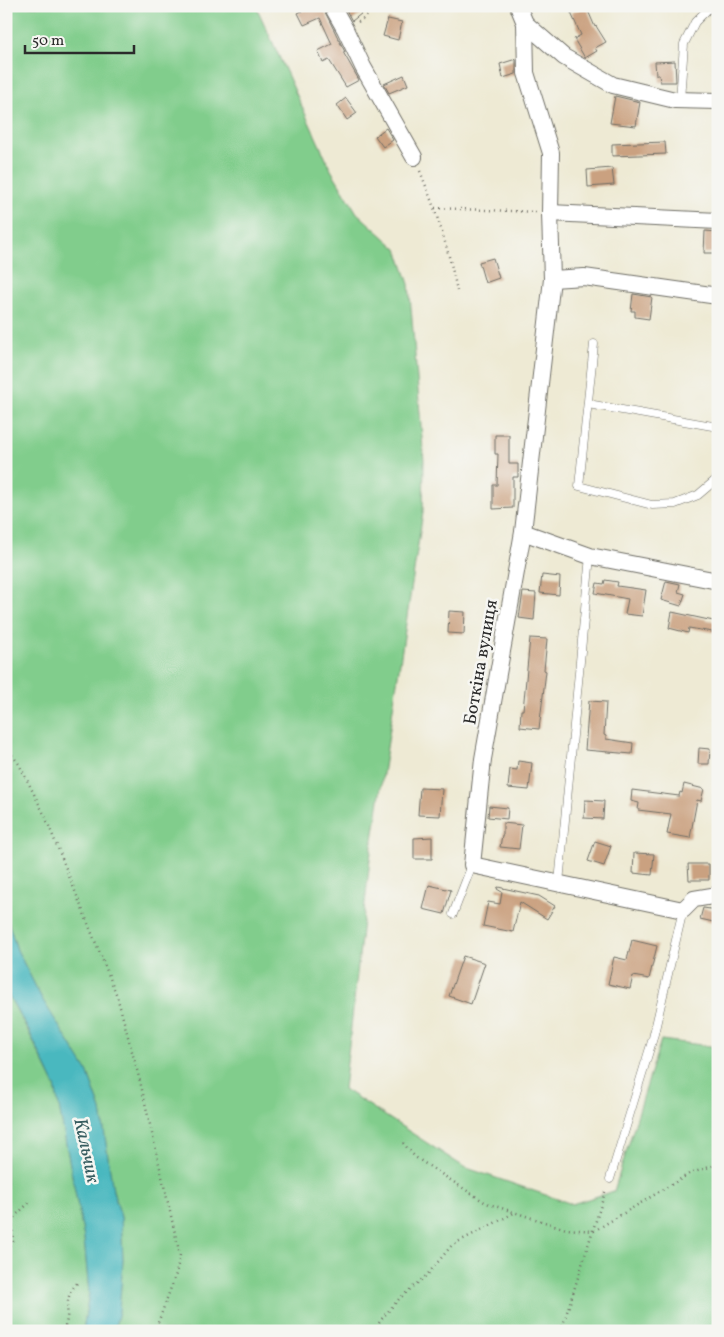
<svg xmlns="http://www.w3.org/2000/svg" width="724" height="1337" viewBox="0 0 724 1337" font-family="Vollkorn,serif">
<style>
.green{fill:#81cd8c;stroke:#567c5c}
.water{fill:#49b8bf;stroke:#3a7275}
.building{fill:#caa180}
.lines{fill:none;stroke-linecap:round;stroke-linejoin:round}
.service-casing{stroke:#6f6e66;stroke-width:9}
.minor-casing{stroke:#6f6e66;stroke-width:18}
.path{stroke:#6f6e66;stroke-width:2.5;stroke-dasharray:1 4;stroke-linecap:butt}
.service{stroke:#fff;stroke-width:8}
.minor{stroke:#fff;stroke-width:16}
.labels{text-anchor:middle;stroke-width:5;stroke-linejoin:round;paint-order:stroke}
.street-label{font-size:18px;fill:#2b2b2b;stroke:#f6f6f2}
.water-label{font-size:19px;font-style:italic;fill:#365c5f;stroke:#f6f6f2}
</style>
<rect width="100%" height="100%" fill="#f6f6f2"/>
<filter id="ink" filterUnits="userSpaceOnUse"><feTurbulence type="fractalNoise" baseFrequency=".02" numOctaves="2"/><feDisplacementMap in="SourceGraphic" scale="10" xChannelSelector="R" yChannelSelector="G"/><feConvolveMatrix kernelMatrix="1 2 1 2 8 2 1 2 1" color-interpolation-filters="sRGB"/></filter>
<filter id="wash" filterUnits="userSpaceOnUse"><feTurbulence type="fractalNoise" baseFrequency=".0096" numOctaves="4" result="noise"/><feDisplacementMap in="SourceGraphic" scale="20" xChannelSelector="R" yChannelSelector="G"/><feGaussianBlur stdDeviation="1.12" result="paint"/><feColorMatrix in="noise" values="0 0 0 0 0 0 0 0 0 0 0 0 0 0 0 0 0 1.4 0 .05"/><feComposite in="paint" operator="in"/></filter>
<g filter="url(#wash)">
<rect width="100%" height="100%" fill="#eeead4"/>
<g class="green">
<polygon points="6,6 256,6 331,170 357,213 397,249 409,284 424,461 423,512 370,859 344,1089 464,1167 572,1204 614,1191 661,1040 718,1047 718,1331 114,1331 119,1311 123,1260 121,1217 113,1191 101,1110 87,1071 42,999 17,950 6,915"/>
<polygon points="6,991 28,1031 55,1086 84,1238 89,1293 83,1331 6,1331"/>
</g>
<polygon class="water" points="6,915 17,950 42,999 87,1071 101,1110 113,1191 121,1217 123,1260 119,1311 114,1331 83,1331 89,1293 84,1238 55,1086 29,1031 6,991"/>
<g id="blocks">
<g class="building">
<polygon points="312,6 322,6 345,52 343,52 359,80 346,87 329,60 323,63 318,51 332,44 320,18 304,25 298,13"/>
<polygon points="347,6 371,6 352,21 345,8"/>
<polygon points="586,6 595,27 596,26 606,42 595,48 597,51 585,58 574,39 581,35 571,13"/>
<polygon points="388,19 402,22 398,40 383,36"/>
<polygon points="516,59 516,74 503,78 500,64"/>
<polygon points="675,61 676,82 660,82 659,75 656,75 655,62"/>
<polygon points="404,75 408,85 389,93 384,84"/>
<polygon points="615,96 640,102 636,126 610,123"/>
<polygon points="346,98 357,113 347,120 337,105"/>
<polygon points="386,128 393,140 383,147 375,136"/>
<polygon points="665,142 666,154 612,156 612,144"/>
<polygon points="612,168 614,185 588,187 587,170"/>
<polygon points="705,231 718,232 718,253 704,253"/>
<polygon points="493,258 499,278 485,283 479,262"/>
<polygon points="633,294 652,297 649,319 635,317 635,311 631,311"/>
<polygon points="495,435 509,435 509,464 518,464 518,477 513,477 513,508 493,509 493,485 497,485 498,454 495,454"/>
<polygon points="542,575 560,577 559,595 540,593"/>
<polygon points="605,580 618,582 617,586 646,590 642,616 625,614 628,599 595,593 597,583 604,584"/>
<polygon points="666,581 680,584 678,592 685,594 681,606 661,600"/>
<polygon points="523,592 536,593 534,620 519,618"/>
<polygon points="449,611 465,612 464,634 448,633"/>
<polygon points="672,612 718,622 718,633 689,628 688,633 669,628"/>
<polygon points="530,638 547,639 544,670 546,671 539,729 520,727 521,710 523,710"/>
<polygon points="589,701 606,702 604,735 606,736 606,739 633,743 632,754 585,750"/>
<polygon points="699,748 710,749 709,764 698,764"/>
<polygon points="518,761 532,763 529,790 508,788 510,769 517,770"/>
<polygon points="684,784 704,789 701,801 697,800 690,838 667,834 671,814 638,810 639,803 631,801 632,790 679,796 680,792 682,793"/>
<polygon points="420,788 442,789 440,816 418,815"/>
<polygon points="585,800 604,801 603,819 584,818"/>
<polygon points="489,806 508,808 507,819 488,817"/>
<polygon points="503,823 522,825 519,849 500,847 502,835 503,835"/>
<polygon points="432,837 432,859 414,859 414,838"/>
<polygon points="595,841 611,846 604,866 588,861"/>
<polygon points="634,853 654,854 652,875 633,873"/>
<polygon points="688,864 709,864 709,880 689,880"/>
<polygon points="429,885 451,890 444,914 423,909"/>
<polygon points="498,887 539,896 555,906 547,919 520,902 513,932 483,926 488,902 500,904 502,892 497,889"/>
<polygon points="703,908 718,910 718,923 700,919"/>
<polygon points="632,940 657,946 649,979 633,976 630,989 608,984 614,957 627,960"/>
<polygon points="463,956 485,963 471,1004 449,996"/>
</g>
</g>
</g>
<g filter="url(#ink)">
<use href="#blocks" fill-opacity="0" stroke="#6f6e66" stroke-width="1"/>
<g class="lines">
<g class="service-casing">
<g id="service">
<polyline points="680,100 684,44 695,22 711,6"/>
<polyline points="594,344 579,486 652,505 675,504 698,495 718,478"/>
<polyline points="588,404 718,427"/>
<polyline points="559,883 590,556"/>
<polyline points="453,914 472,865"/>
<polyline points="610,1179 653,1038 683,910"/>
</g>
</g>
<g class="minor-casing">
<g id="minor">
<polyline points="332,6 345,29 363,67 414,157"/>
<polyline points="518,6 525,23 526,73 551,153 550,213 552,279 523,532 483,759 472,865 683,910 694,899 718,895"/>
<polyline points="525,23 564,57 613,85 675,100 718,101"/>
<polyline points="550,213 718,221"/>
<polyline points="552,279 584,277 718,296"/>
<polyline points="523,532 590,556 718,581"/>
</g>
</g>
<g class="path">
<polyline points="358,22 365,18 375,6"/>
<path d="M 420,171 C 436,211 449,250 457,291"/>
<polyline points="435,208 536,212"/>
<polyline points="6,747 19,764 45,816 117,996 140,1081 180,1255 176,1274 155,1331"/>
<polyline points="403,1143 415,1157 486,1203 566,1229 594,1231 689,1174 718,1164"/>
<polyline points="6,1249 13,1242 12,1221 15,1216 30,1202"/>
<path d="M 63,1331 C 73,1312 60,1301 78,1282"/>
<polyline points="373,1331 384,1316 399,1299 428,1274 452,1245 514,1213"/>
<polyline points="561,1331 606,1189"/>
</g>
<use href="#service" class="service"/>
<use href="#minor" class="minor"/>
</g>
</g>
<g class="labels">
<g class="street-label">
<text transform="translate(480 662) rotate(-80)" y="6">Боткіна вулиця</text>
</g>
<g class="water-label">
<text transform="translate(88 1150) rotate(78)" y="7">Кальчик</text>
</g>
</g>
<rect width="724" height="1337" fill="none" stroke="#f6f6f2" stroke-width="25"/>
<path d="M25 45v8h109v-8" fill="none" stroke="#2b2b2b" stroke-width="2.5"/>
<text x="32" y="45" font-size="15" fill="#2b2b2b" stroke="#f6f6f2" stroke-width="4" paint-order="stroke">50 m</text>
</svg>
